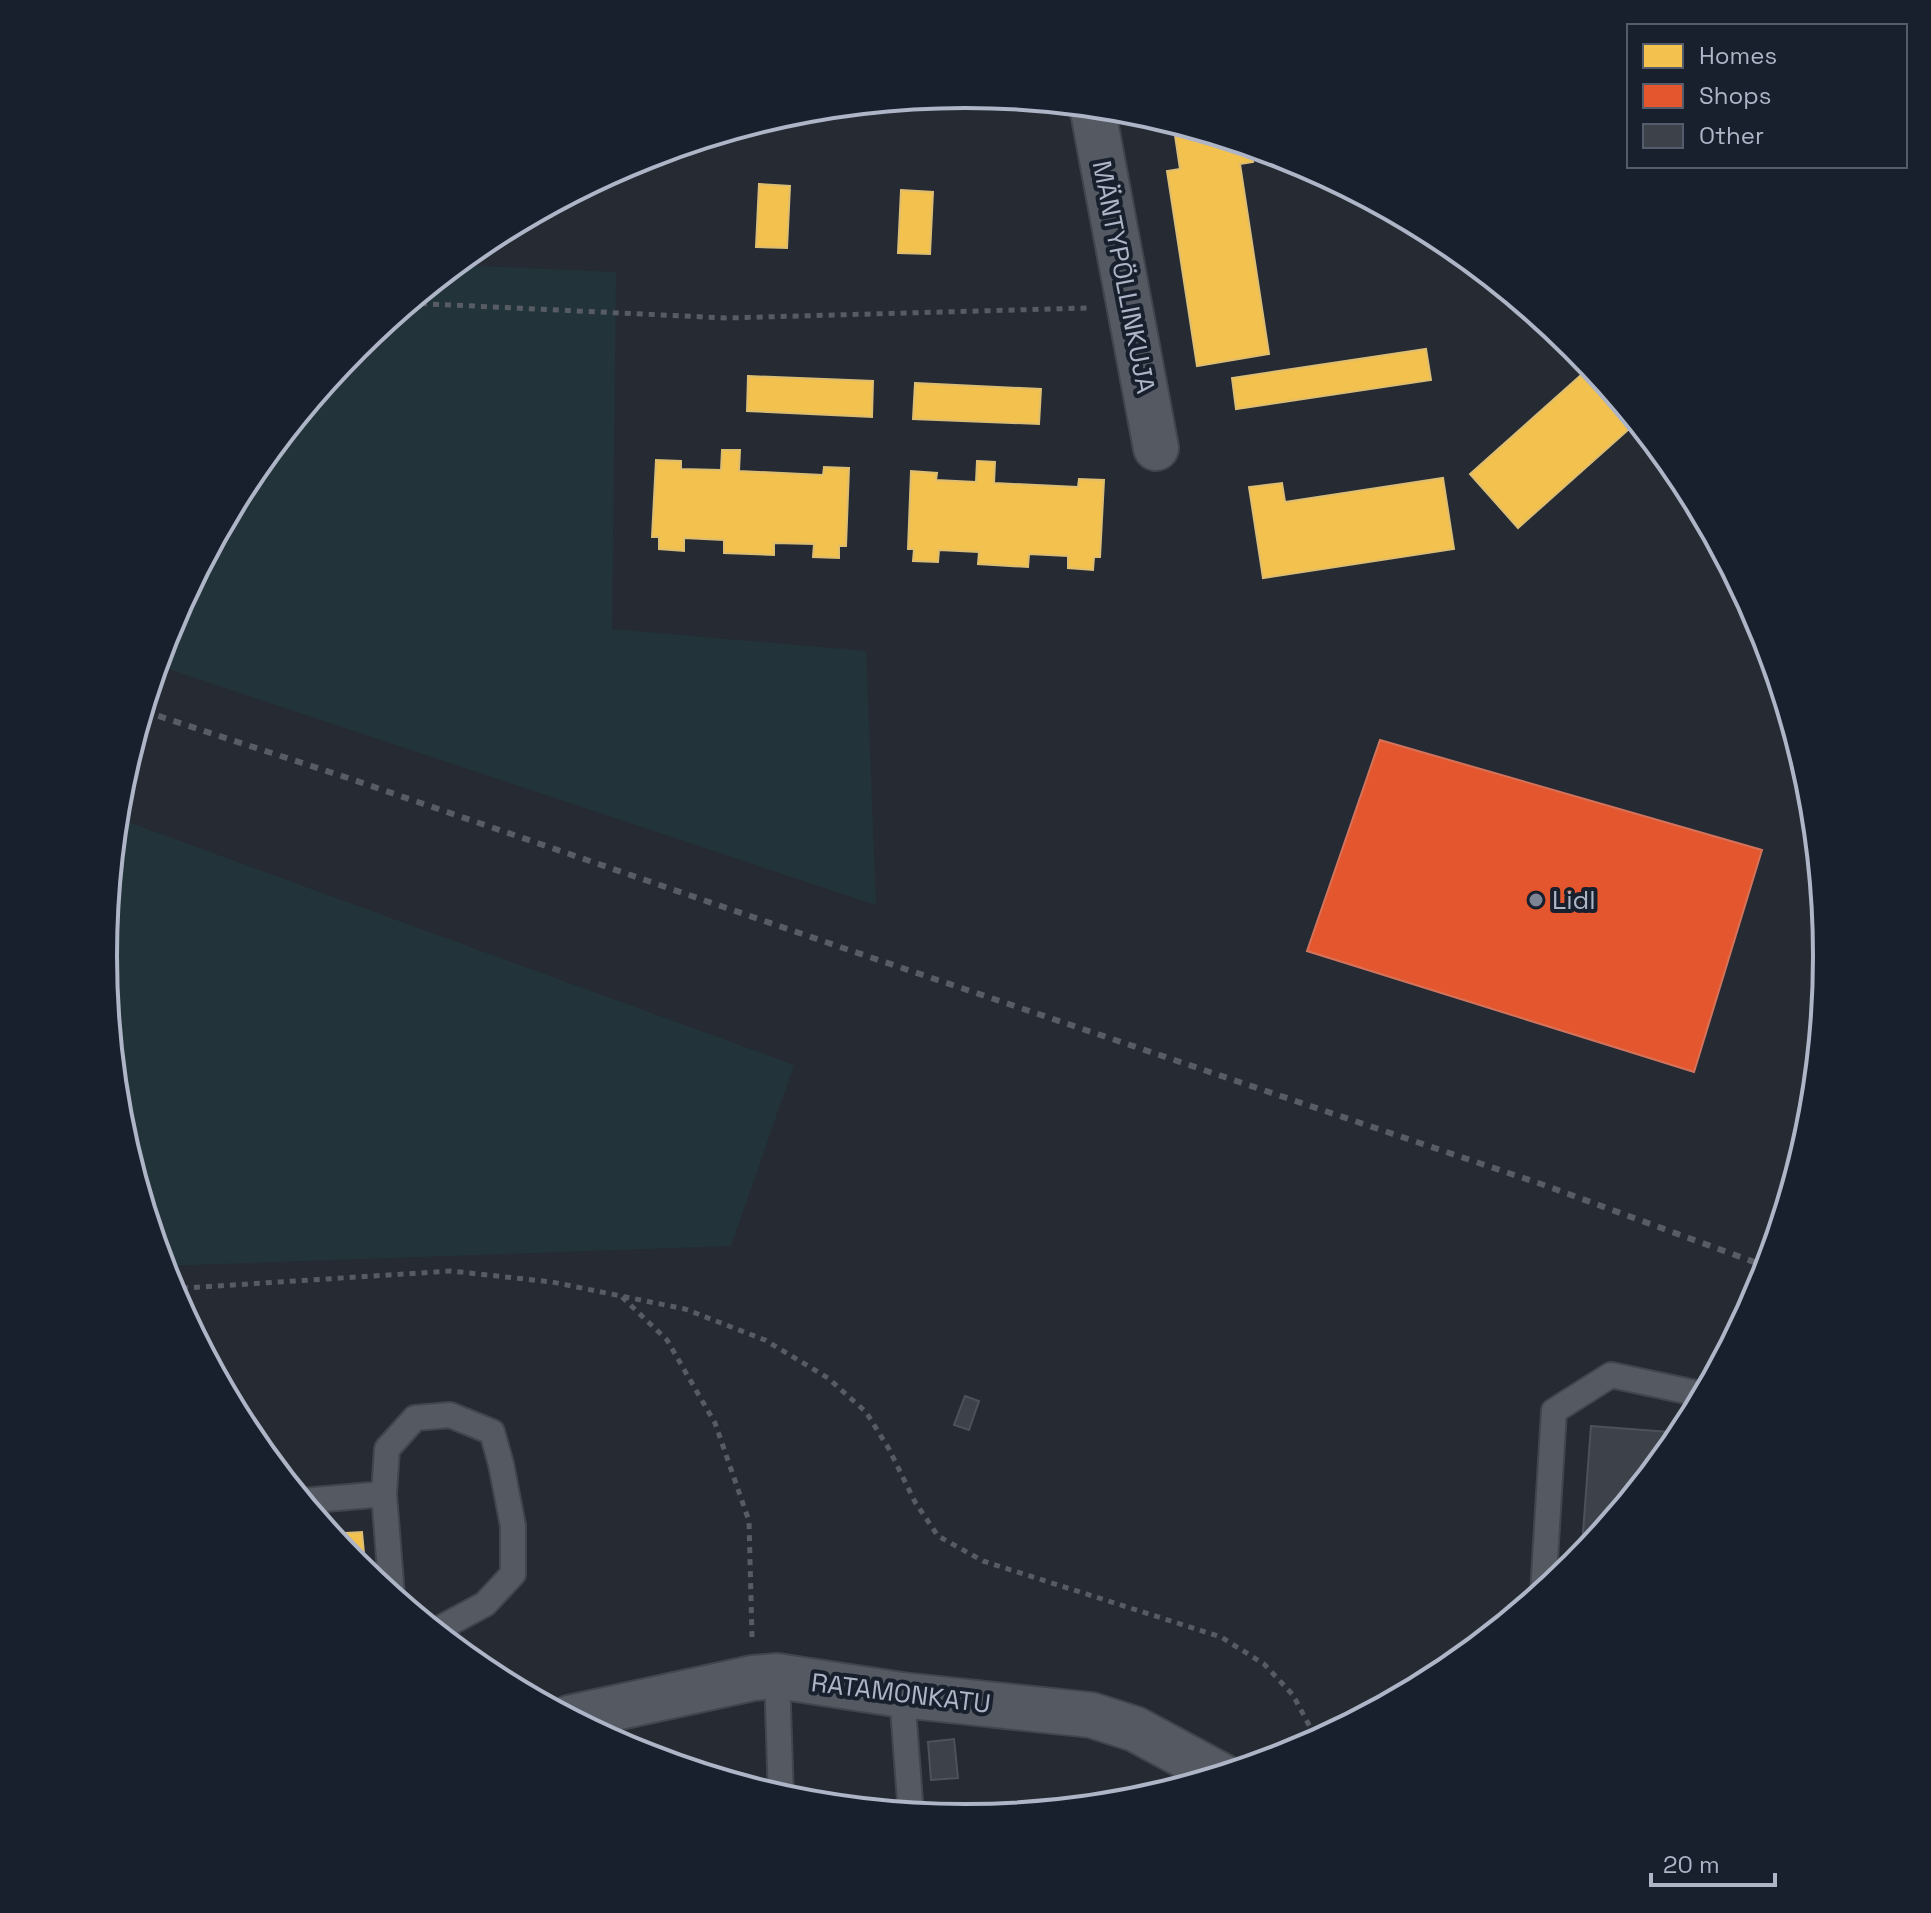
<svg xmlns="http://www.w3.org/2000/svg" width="1931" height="1913" viewBox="0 0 1931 1913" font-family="'Space Grotesk',sans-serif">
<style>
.green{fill:#223439}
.homes{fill:#f2c14e;stroke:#ddbd72;stroke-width:2}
.shops{fill:#e4572e;stroke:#d4735c;stroke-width:2}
.building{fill:#3d4149;stroke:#4c525c;stroke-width:2}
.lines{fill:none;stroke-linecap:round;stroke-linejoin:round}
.service-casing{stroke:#41454c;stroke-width:28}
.minor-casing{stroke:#41454c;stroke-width:48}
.path{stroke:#575c64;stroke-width:5;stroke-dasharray:6 6;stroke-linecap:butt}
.service{stroke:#545962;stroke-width:24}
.minor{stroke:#545962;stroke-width:44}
.rail{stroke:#585c64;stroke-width:6;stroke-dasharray:8 8;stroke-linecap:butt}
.poi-dot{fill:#7d8493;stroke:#18202e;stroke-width:3}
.labels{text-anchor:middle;stroke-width:8;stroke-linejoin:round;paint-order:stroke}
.street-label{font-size:26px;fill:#adb5c6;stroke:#18202e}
.poi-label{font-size:26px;fill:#adb5c6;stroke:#18202e;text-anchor:start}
.rim{fill:none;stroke:#adb5c6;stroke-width:4}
</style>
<rect width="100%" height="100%" fill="#252a33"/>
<g class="green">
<polygon points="455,265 616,272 612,629 866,651 876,905 157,665 169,626 249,477 356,346"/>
<polygon points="117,818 794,1065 731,1246 162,1266 119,1124 103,956"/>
</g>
<g class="homes">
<polygon points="1173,122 1250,146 1253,162 1240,164 1269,354 1197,366 1167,171 1180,169"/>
<polygon points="759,184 790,186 787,248 756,247"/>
<polygon points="901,190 933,192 930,254 898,253"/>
<polygon points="1426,349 1431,380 1236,409 1232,378"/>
<polygon points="1579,351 1637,422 1518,528 1470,474 1590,367 1577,353"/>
<polygon points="748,376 873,381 872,417 747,411"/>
<polygon points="915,383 1041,389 1039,424 913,419"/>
<polygon points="722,450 740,450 739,471 823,475 824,467 849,468 846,546 839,546 839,558 813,557 814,544 774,543 774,555 724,553 724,540 684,538 684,551 659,549 659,537 652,537 656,460 681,461 681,469 721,470"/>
<polygon points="977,461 995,462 994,483 1078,487 1079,479 1104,480 1100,557 1094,557 1093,570 1068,568 1068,556 1029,554 1028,567 978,564 979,552 939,550 938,562 913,561 914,549 908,549 911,471 937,473 936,480 976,482"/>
<polygon points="1443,478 1454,549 1263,578 1249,487 1282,483 1285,502"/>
<polygon points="362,1532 366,1575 355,1566 329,1534"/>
</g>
<polygon class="shops" points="1380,740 1762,850 1694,1072 1307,951"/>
<g class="building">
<polygon points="965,1396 979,1401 969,1430 954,1425"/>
<polygon points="1591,1426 1684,1433 1581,1559"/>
<polygon points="954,1739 958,1778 931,1780 928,1742"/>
</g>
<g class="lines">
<g class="service-casing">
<g id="service">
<polyline points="384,1494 387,1449 415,1418 450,1415 492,1432 501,1464 513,1526 513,1574 485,1604 435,1631"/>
<polyline points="302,1501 384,1494 392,1596"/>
<polyline points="1543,1593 1554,1411 1611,1375 1705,1395"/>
<polyline points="777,1676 781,1798"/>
<polyline points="902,1695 911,1814"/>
</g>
</g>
<g class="minor-casing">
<g id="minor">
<polyline points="1092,106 1156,448"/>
<polyline points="569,1718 753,1678 777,1676 902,1695 1091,1715 1135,1729 1222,1776"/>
</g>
</g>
<g class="path">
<polyline points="409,303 726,318 1088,308"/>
<polyline points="170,1289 451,1271 552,1282 685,1309 765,1340 828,1378 866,1412 889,1449 915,1502 938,1536 983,1561 1221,1637 1264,1664 1293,1695 1310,1727 1310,1745"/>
<polyline points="622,1297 667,1340 715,1423 749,1521 752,1637"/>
</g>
<use href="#service" class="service"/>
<use href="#minor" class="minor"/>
<polyline class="rail" points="143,711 348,778 846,949 1544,1185 1768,1267"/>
</g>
<circle class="poi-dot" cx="1536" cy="900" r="8"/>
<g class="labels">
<g class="street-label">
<text transform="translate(1124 277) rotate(79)" y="9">MÄNTYPÖLLINKUJA</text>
<text transform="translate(901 1693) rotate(7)" y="9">RATAMONKATU</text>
</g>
<g class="poi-label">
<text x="1552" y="909">Lidl</text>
</g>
</g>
<path d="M0 0H1931V1913H0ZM117 956a848 848 0 1 1 1696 0a848 848 0 1 1-1696 0Z" fill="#18202e" fill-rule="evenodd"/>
<path class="rim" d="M117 956a848 848 0 1 1 1696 0a848 848 0 1 1-1696 0Z"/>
<rect x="1627" y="24" width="280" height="144" fill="#18202e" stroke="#545c6b" stroke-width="2"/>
<rect x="1643" y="44" width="40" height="24" fill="#f2c14e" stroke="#545c6b" stroke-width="2"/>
<text x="1699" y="64" font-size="24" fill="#adb5c6">Homes</text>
<rect x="1643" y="84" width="40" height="24" fill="#e4572e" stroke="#545c6b" stroke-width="2"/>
<text x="1699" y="104" font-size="24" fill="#adb5c6">Shops</text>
<rect x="1643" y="124" width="40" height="24" fill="#3d4149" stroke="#545c6b" stroke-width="2"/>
<text x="1699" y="144" font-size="24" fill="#adb5c6">Other</text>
<path d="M1651 1873v12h124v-12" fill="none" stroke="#adb5c6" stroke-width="4"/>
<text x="1663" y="1873" font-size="24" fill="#adb5c6" stroke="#18202e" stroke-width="6" paint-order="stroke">20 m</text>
</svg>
